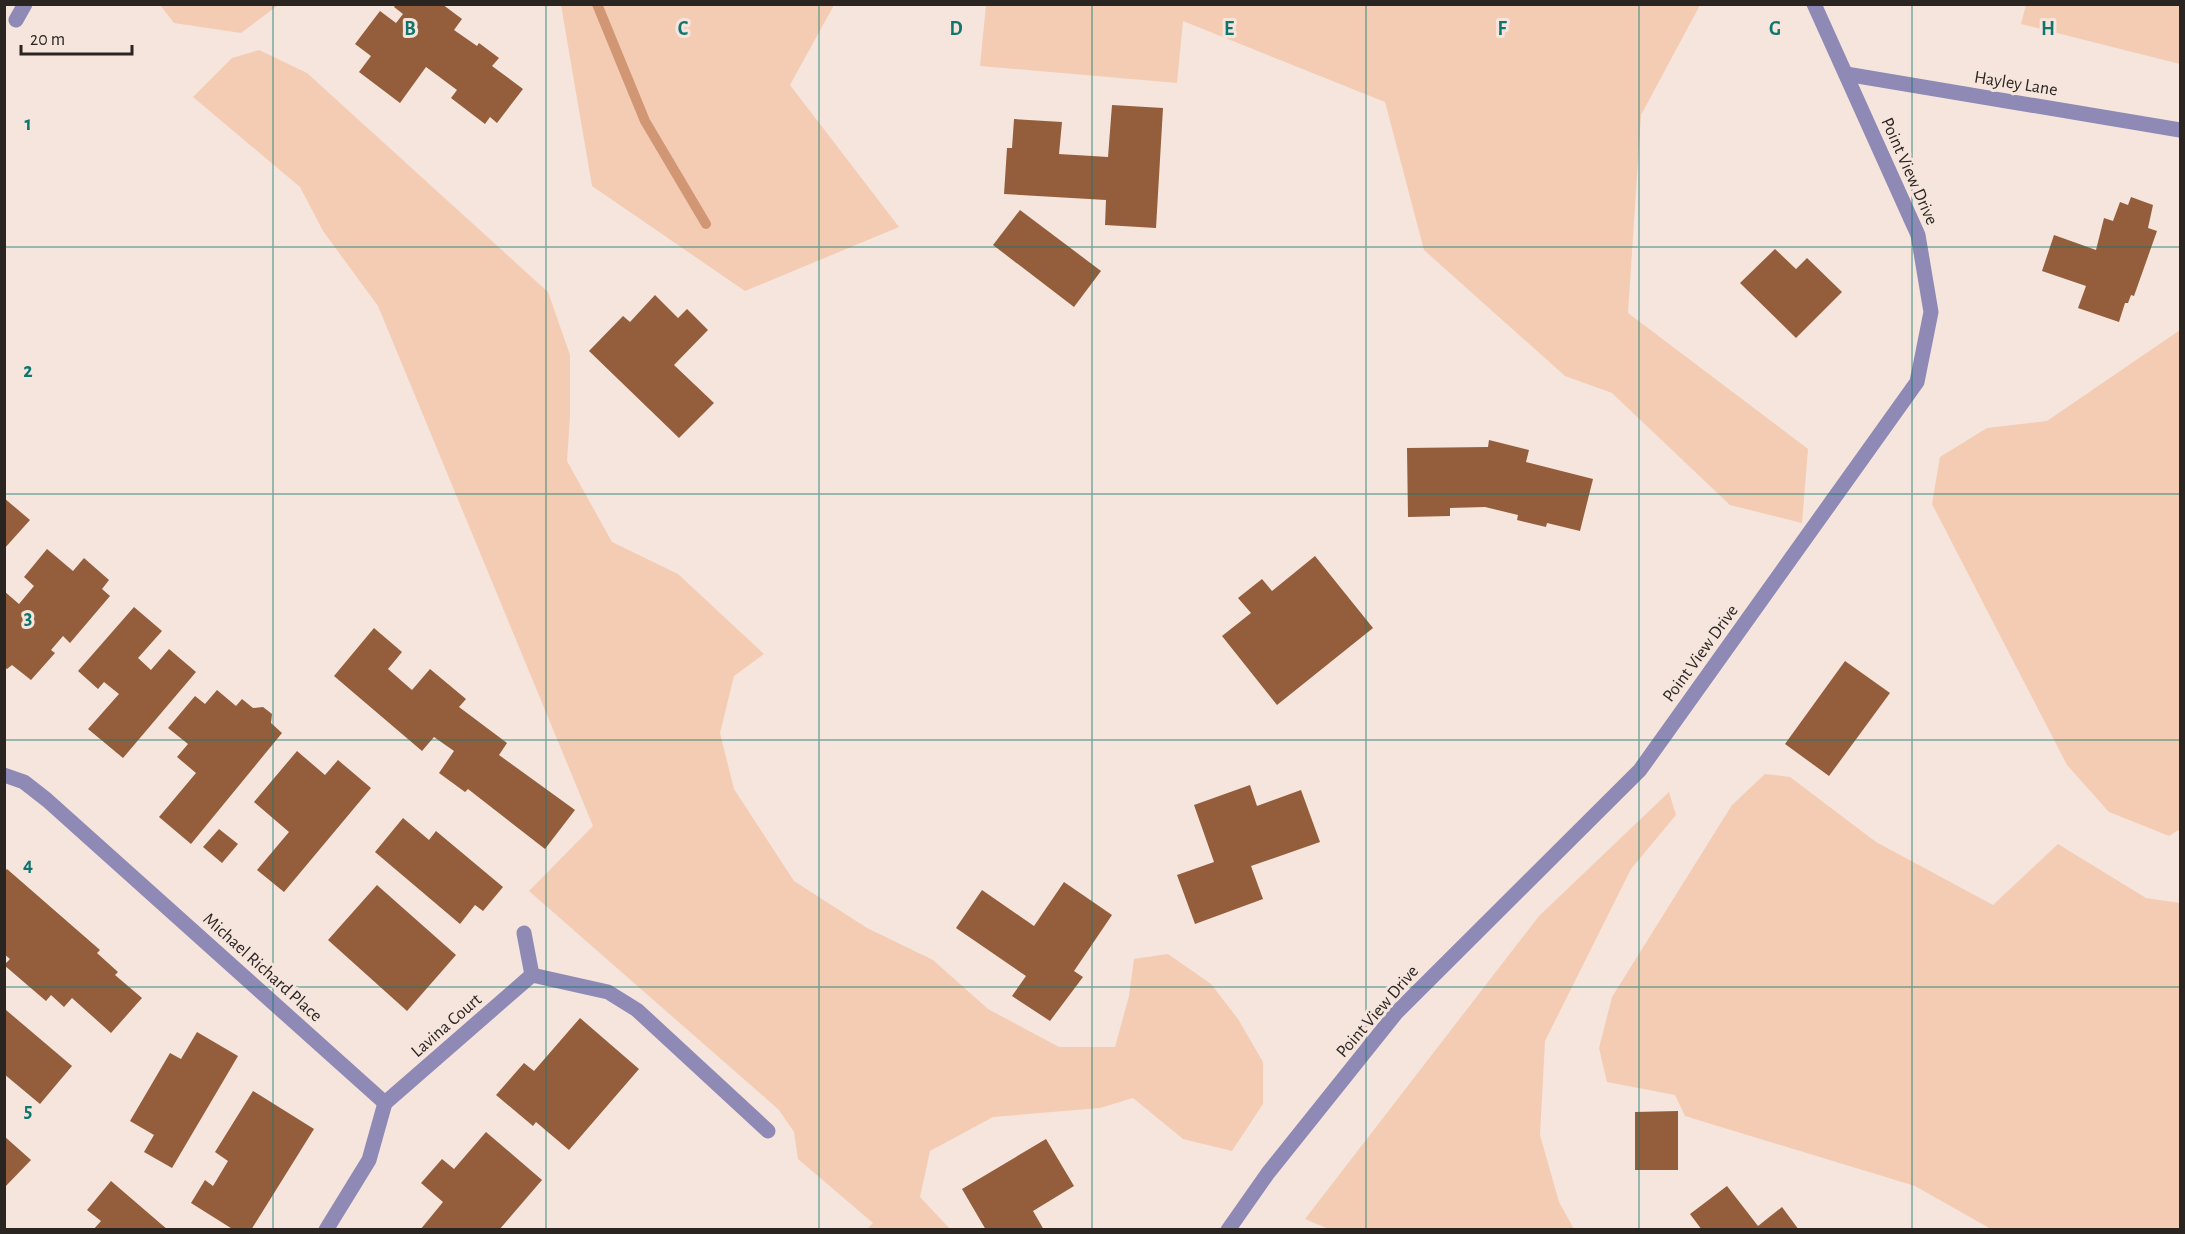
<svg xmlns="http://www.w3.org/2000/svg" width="2185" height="1234" viewBox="0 0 2185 1234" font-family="'Alegreya Sans',sans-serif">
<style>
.green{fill:#f4ccb4}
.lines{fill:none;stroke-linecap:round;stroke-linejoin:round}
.stream{stroke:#d19774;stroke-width:10}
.building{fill:#945e3c}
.minor{stroke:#8e89b5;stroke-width:15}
.grid{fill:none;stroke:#0f766e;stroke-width:1.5;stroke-opacity:0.55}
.labels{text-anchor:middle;stroke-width:6;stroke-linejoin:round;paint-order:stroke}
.street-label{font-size:18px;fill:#2b2522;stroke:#f5e5dc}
.grid-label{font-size:20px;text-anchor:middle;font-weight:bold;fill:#0f766e;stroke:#f5e5dc;stroke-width:6;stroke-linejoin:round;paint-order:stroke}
</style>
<rect width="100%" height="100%" fill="#f5e5dc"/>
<g class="green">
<polygon points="160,5 278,5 241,33 174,23"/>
<polygon points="561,5 834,5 790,85 899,227 745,291 592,186"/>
<polygon points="986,5 1700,5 1641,115 1628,313 1808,449 1802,523 1730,505 1612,393 1565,376 1424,250 1385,102 1183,21 1177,83 980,66"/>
<polygon points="2026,5 2180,5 2180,64 2021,24"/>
<polygon points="259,50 307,73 548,292 570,355 570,417 567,461 612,542 678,574 764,654 734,676 720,733 734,789 794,881 867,928 933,960 988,1009 1059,1047 1115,1047 1129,996 1134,959 1168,954 1211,984 1238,1019 1263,1062 1263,1104 1232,1151 1183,1139 1133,1098 1100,1108 993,1117 930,1151 920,1197 950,1229 867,1229 873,1223 798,1159 794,1132 779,1110 529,891 593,826 378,306 323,231 300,187 193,97 232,58"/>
<polygon points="2180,330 2180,829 2169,836 2109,812 2067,765 1932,504 1940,457 1987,428 2047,421"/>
<polygon points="1765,774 1790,777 1876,842 1993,905 2058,844 2146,898 2180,903 2180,1229 1991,1229 1915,1186 1685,1116 1675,1095 1607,1082 1599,1048 1612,997 1732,805"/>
<polygon points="1669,792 1676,815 1631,869 1545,1041 1540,1135 1559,1202 1574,1229 1331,1230 1305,1219 1539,916"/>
</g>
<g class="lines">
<polyline class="stream" points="597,4 645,121 706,224"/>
</g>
<g class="building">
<polygon points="396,4 442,4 462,19 454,30 477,46 479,43 499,58 492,66 523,89 497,123 490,117 485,124 451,98 457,90 426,67 400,103 359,72 371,56 355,44 380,11 396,23 403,14 394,7"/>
<polygon points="1112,105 1163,108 1156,228 1105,225 1106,200 1004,194 1007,148 1012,148 1014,119 1062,122 1059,154 1108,157"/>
<polygon points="2131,197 2153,205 2148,228 2157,231 2134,296 2131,295 2128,303 2125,303 2119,322 2078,308 2086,286 2042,271 2054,235 2096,250 2104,218 2113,221 2120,202 2128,205"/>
<polygon points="1020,210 1101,271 1074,307 993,245"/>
<polygon points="1775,249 1796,269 1807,258 1842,292 1796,338 1740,283"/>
<polygon points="655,295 678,318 687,309 708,330 674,365 714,403 679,438 589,351 623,316 630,322"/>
<polygon points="1489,440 1529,450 1526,462 1593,479 1580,531 1547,523 1546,527 1517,520 1518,515 1485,507 1450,508 1450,516 1408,517 1407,448 1488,447"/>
<polygon points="4,498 30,520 4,549"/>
<polygon points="47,549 73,571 84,558 109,580 102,589 110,596 70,643 63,636 51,650 55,653 31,680 12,665 7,669 4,667 4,591 19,604 34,586 24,577"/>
<polygon points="1315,556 1373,628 1277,705 1222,636 1251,613 1238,598 1262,579 1272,591"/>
<polygon points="134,607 162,631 138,658 151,670 169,649 196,672 123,758 88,729 119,694 104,682 98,689 78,671"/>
<polygon points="374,628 402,652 388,669 412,690 430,669 466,699 459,707 507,743 499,755 575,810 545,849 468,789 465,792 439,773 454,751 434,737 422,751 334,676"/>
<polygon points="1845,661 1890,693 1829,776 1785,744"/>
<polygon points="217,690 236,706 242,699 253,708 263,707 272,714 271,723 282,733 191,844 159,817 196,773 177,757 188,744 168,728 195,696 205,704"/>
<polygon points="297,751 325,775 338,760 371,788 284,892 257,870 289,832 254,802"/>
<polygon points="1250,785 1257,806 1301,790 1320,842 1251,866 1263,899 1195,924 1177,875 1214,862 1194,805"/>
<polygon points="403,818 429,840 436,831 503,887 483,911 475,905 460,924 375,852"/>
<polygon points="219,829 238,844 222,863 203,847"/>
<polygon points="7,869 100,950 97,953 118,972 115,975 142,998 111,1033 72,998 64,1007 51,995 46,1001 4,965 10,959 4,954 4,872"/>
<polygon points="1064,882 1112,915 1074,971 1083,977 1050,1021 1012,996 1026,976 956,928 982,890 1034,926"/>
<polygon points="377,885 456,955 407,1011 328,940"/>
<polygon points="6,1010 72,1066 40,1104 4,1074"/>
<polygon points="580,1018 639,1069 569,1150 536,1122 533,1126 496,1095 524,1063 534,1071"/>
<polygon points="197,1032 238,1056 172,1168 144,1152 154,1135 130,1121 170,1053 181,1059"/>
<polygon points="253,1091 314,1129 251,1230 234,1230 191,1203 205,1180 213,1186 228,1161 215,1152"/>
<polygon points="1678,1111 1678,1170 1635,1170 1635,1112"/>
<polygon points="486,1132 542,1180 499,1230 420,1230 443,1202 421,1183 442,1159 454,1169"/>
<polygon points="4,1136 31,1160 4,1188"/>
<polygon points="1046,1139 1074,1186 1033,1211 1044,1230 986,1230 962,1189"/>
<polygon points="111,1181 168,1230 93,1230 101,1221 87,1210"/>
<polygon points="1727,1186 1758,1226 1782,1207 1799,1230 1702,1230 1690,1214"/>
</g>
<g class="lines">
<g class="minor">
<polyline points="16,20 25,4"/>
<polyline points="1846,74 2180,130"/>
<polyline points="4,775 24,782 47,800 385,1103"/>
<polyline points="532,975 608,992 637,1010 768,1131"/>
<polyline points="385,1103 532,975 524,933"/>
<polyline points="326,1230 369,1160 385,1103"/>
<polyline points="1228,1230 1268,1173 1396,1013 1640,770 1917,382 1931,312 1918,235 1814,4"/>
</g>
</g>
<path class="grid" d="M 273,4 L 273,1230M 546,4 L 546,1230M 819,4 L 819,1230M 1092,4 L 1092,1230M 1366,4 L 1366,1230M 1639,4 L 1639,1230M 1912,4 L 1912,1230M 4,247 L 2180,247M 4,494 L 2180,494M 4,740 L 2180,740M 4,987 L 2180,987"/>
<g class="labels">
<g class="street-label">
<text transform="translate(2016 83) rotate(9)" y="6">Hayley Lane</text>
<text transform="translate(1910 171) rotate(66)" y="6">Point View Drive</text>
<text transform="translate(1700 653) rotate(-54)" y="6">Point View Drive</text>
<text transform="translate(263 967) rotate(42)" y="6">Michael Richard Place</text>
<text transform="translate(1377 1011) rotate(-49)" y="6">Point View Drive</text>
<text transform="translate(446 1025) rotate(-41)" y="6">Lavina Court</text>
</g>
</g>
<g class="grid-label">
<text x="410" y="35">B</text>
<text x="683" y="35">C</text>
<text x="956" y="35">D</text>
<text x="1229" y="35">E</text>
<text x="1502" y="35">F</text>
<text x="1775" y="35">G</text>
<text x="2048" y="35">H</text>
<text x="28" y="130">1</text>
<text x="28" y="377">2</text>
<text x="28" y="624">3</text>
<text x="28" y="871">4</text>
<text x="28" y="1117">5</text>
</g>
<rect width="2185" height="1234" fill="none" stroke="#2b2522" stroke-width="12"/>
<path d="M21 45v9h111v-9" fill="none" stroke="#2b2522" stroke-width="3"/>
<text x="30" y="45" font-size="18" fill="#2b2522" stroke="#f5e5dc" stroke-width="4.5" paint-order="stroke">20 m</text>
</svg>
